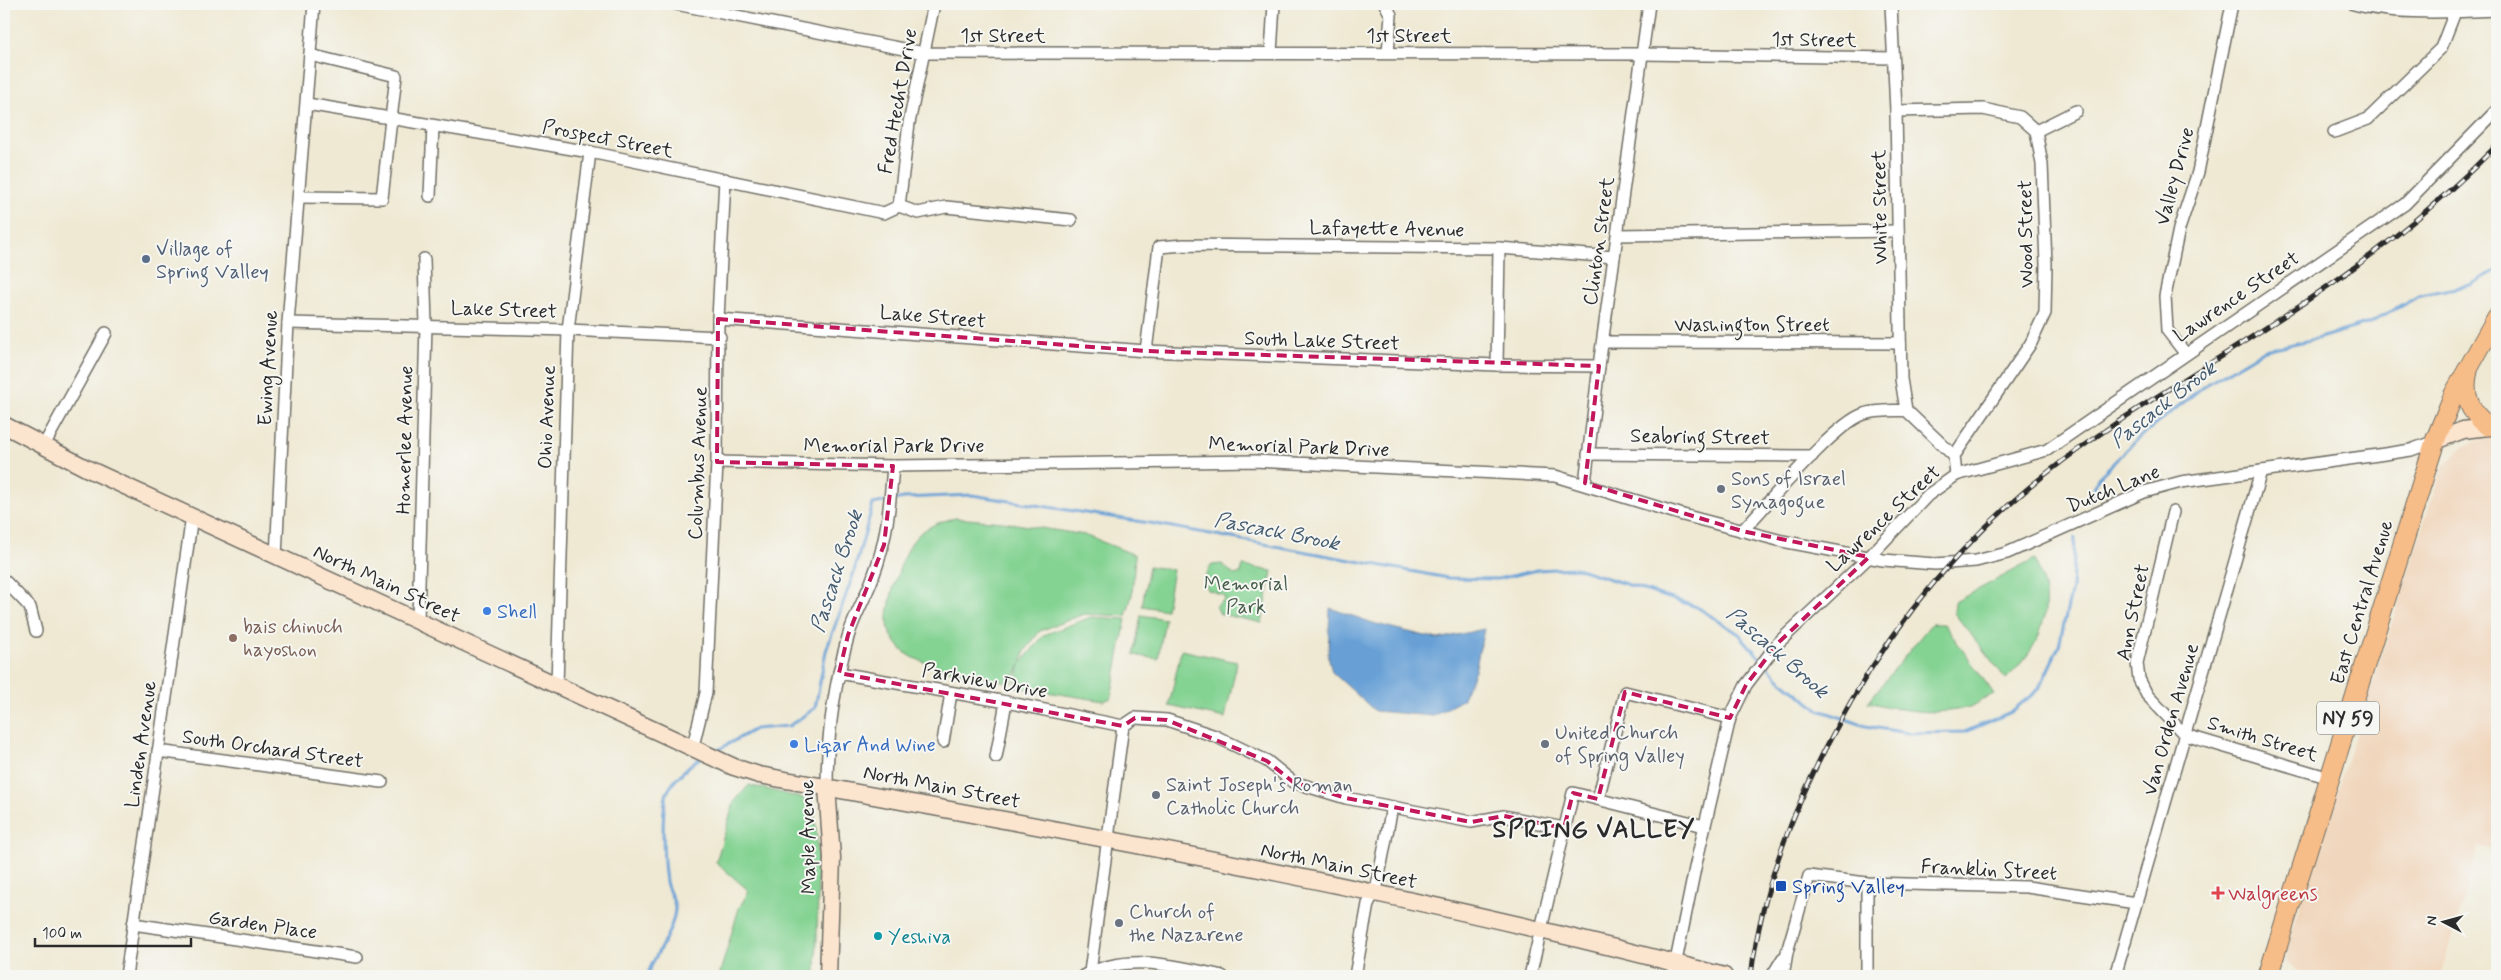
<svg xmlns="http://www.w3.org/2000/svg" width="2501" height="980" viewBox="0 0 2501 980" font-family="Mynerve,sans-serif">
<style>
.built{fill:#f0d6bc}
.green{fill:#84d393;stroke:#587f5f}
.water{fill:#68a0d6;stroke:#4a6680}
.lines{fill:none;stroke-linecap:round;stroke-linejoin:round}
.stream{stroke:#68a0d6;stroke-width:3}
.street-casing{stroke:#706e66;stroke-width:14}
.secondary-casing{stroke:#706e66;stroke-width:19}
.primary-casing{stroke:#706e66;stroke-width:21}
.street{stroke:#fff;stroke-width:11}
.secondary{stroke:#fce5cf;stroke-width:16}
.primary{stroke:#f7bd88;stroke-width:19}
.rail-casing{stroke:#2b2b2b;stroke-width:5}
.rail{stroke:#f6f6f2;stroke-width:3;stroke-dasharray:9;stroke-linecap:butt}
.marked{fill:none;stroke:#c2185b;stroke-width:4;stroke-dasharray:10 6;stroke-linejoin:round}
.service-dot{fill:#5c6f8a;stroke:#f6f6f2;stroke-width:2}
.worship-dot{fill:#6b7280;stroke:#f6f6f2;stroke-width:2}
.shop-dot{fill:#3f7fe0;stroke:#f6f6f2;stroke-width:2}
.education-dot{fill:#8d6e63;stroke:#f6f6f2;stroke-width:2}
.transit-dot{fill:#1a4fb4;stroke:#f6f6f2;stroke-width:2}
.health-dot{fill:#e0444e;stroke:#f6f6f2;stroke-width:2}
.culture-dot{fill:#0f9aa8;stroke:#f6f6f2;stroke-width:2}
.labels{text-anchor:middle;stroke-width:4;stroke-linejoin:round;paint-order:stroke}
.shield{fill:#f6f6f2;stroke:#686867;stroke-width:1}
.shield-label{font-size:19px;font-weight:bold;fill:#2b2b2b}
.street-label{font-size:20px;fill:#2b2b2b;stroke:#f6f6f2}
.service-label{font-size:20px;fill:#4e5e75;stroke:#f6f6f2;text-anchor:start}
.worship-label{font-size:20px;fill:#5b616d;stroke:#f6f6f2;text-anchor:start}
.park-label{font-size:20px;fill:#465d4a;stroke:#f6f6f2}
.shop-label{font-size:20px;fill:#366cbe;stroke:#f6f6f2;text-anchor:start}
.education-label{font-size:20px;fill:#785e54;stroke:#f6f6f2;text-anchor:start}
.transit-label{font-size:20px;fill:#164399;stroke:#f6f6f2;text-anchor:start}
.health-label{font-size:20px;fill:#be3a42;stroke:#f6f6f2;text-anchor:start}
.culture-label{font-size:20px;fill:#0d838f;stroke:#f6f6f2;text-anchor:start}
.water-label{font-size:21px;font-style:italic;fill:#435a6f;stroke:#f6f6f2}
.district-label{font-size:25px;font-weight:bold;letter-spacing:1px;fill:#2b2b2b;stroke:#f6f6f2}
</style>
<rect width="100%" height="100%" fill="#f6f6f2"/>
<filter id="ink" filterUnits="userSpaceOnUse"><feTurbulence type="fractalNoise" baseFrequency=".02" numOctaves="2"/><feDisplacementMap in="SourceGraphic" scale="10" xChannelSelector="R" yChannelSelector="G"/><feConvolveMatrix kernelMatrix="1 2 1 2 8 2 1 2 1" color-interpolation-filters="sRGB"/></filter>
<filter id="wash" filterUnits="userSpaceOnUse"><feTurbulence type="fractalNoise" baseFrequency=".0096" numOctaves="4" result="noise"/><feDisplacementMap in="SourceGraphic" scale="20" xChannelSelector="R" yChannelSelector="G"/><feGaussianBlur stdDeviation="1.12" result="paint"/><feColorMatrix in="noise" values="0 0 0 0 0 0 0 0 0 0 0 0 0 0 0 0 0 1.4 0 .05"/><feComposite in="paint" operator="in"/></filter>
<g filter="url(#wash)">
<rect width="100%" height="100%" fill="#efe9d3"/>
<polygon class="built" points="2497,436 2497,849 2479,847 2440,976 2303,976 2287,963 2286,948 2442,468 2461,448 2485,437"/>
<g class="green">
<path d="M 955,518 L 1003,522 L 1085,535 L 1135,555 L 1132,595 L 1126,616 L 1084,614 L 1040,631 L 1025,651 L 1021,663 L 1044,635 L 1091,617 L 1126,619 L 1111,698 L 1104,701 L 1015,687 L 1020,664 L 1012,683 C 987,678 917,667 901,649 C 897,644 890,635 889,629 C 883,610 903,550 917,536 C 928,526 941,521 955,518 Z"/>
<path d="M 2035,559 C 2038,569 2044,582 2045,593 C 2048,630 2032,654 2006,679 L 1954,613 L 1955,602 Z"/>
<path d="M 1222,564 L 1234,575 L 1241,573 L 1243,566 L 1272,571 L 1262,623 L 1220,614 L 1216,606 L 1225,599 L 1223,595 L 1208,590 C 1203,579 1205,573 1212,565 Z"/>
<polygon points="1149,566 1173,570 1166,610 1142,606"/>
<polygon points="1141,615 1165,619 1158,659 1134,655"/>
<path d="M 1931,624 L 1944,624 L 1994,694 C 1985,698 1975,706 1966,708 C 1934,716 1899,710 1868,702 Z"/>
<polygon points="1181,650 1237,662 1225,718 1169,706"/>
<path d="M 749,785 L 810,800 C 823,823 816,943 816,976 L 719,976 L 739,908 L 749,891 L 716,862 L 734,802 Z"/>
</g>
<polygon class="water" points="1330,608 1376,624 1438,639 1484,629 1475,671 1462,700 1433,716 1375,711 1332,672 1328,655"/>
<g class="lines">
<g class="stream">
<polyline points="2089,501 2098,478 2142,435 2204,386 2264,350 2316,339 2370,323 2421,295 2470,285 2497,270"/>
<polyline points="1766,664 1777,677 1819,710 1866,726 1908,733 1965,732 2011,712 2039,689 2059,646 2072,588 2075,538"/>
<polyline points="714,752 755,729 789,726 815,708 826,651 853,575 873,504 904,498 972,495 1156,524 1448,578 1498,579 1537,570 1576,568 1697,607 1739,634 1761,659"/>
<path d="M 647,976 C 655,953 672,935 675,910 C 676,900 667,891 666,881 C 663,862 661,811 667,793 C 671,783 691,762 701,758"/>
</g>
</g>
</g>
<g filter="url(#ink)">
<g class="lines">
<g class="street-casing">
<g id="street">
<polyline points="676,4 924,53 1642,54 1892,58"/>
<polyline points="1385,4 1391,15 1388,53"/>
<polyline points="1891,4 1896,111 1901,379 1906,410"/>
<path d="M 2354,4 C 2393,15 2456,12 2497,10"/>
<polyline points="1271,53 1274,4"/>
<polyline points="307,104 590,152 884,213 899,206"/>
<polyline points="1896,111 1983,109 2020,117 2036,131 2042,164 2046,264 2045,313 2031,343 1954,456"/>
<polyline points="2036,131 2076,111"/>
<polyline points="2334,132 2368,119 2441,48 2455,12"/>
<polyline points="430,196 433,126"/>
<polyline points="299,197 382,198 396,76 310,55"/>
<polyline points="899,206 909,123 934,4"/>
<polyline points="899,206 918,213 946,207 1071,220"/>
<polyline points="1618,235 1898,231"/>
<polyline points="718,319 1146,351 1497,365 1599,366"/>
<polyline points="288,323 568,330 720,337"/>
<polyline points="1603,342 1900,343"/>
<polyline points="1146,351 1159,247 1184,245 1499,248 1614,257"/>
<polyline points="2185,353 2167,330 2165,296 2179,229 2198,172 2232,4"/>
<polyline points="1497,365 1499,248"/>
<polyline points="44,445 106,333"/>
<polyline points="1588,454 1812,456"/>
<polyline points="717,462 893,466 1255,461 1555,476 1683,515 1782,541 1883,560 1935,564 1976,561 2007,553 2144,492 2181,482 2378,455 2411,450 2435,441"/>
<polyline points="1585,483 1599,366 1649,4"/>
<polyline points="2173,512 2137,663 2139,679 2147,695 2185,735 2330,778"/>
<path d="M 1742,531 C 1766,506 1835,423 1864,414 C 1877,410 1892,411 1906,410 L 1954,456 L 1956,475"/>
<polyline points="276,556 288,323 314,4"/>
<polyline points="4,580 30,607 36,631"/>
<polyline points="418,621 426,325 424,259"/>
<polyline points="839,673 1001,701 1123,726"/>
<polyline points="557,685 568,330 590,152"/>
<polyline points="1123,726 1135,718 1167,720 1215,736 1267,761 1293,782 1346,798 1471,822 1504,816 1564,828"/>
<polyline points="943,742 951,693"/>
<polyline points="693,746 706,693 717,462 718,319 725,179"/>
<polyline points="158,751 382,782"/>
<polyline points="996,757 1006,702"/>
<path d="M 827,786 C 827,736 834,686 848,637 C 854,616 866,597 873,577 C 887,541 890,504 893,466"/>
<polyline points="1598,799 1625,692 1730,718"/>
<polyline points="1867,883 1867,976"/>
<polyline points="133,924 357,957"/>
<polyline points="1090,972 1123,726"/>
<polyline points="126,976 192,516"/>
<path d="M 1083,976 C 1128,952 1176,966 1222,976"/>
<polyline points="1355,976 1368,904 1377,886 1392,807"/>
<polyline points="1530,976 1573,793 1704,826"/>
<polyline points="1673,976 1695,868 1730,718 1746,685 1778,643 1869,557 1928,495 1956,475 2047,450 2405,204 2497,110"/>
<polyline points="1772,976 1783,958"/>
<polyline points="1783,976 1787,952 1809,876 1867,883 2027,887 2136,903"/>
<polyline points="2115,976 2261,471"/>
</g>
</g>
<g class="secondary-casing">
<g id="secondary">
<path d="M 4,425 L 86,468 L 734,767 L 759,775 C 1082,834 1406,891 1724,976"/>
<polyline points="2435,441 2463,430 2497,426"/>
<polyline points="827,786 832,858 828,976"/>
</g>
</g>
<g class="primary-casing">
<g id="primary">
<path d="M 2468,371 C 2462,394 2469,412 2488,426"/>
<polyline points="2268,976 2435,441 2454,394 2497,317"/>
</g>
</g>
<use href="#street" class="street"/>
<use href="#secondary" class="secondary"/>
<use href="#primary" class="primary"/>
<g class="rail-casing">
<path id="rail" d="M 1751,976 C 1761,891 1792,811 1832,736 C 1881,642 1944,560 2025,491 C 2100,427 2188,379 2270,325 C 2352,272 2429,215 2497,145"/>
</g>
<use href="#rail" class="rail"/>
</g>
</g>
<path class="marked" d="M 718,319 L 1146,351 L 1599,366 L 1585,483 L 1742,531 L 1869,557 L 1778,643 L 1746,685 L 1730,718 L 1625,692 L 1598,799 L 1573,793 L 1564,828 L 1504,816 L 1471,822 L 1346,798 L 1293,782 L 1267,761 L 1167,720 L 1135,718 L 1123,726 L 839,673 L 848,635 L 884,545 L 893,466 L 717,462 Z"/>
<circle class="service-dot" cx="146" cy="259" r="5"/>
<g class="worship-dot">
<circle cx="1721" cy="489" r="5"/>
<circle cx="1545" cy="744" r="5"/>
<circle cx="1156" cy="795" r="5"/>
<circle cx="1119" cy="923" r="5"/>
</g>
<g class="shop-dot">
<circle cx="487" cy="611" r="5"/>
<circle cx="794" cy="744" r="5"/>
</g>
<circle class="education-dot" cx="233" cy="638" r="5"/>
<rect class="transit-dot" x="1775" y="880" width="12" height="12" rx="2.5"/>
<path class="health-dot" d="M2215.5 885.5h5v5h5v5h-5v5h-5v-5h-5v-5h5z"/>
<circle class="culture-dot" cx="878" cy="936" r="5"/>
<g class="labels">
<rect class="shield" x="2317" y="701.5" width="62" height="33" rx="4"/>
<g class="shield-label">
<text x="2348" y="725">NY 59</text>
</g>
<g class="street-label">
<text x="1003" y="42">1st Street</text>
<text x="1409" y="42">1st Street</text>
<text transform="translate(1814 39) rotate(1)" y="7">1st Street</text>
<text transform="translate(897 101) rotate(-80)" y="7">Fred Hecht Drive</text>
<text transform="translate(608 138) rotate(11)" y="7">Prospect Street</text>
<text transform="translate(2174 176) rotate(-75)" y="7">Valley Drive</text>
<text transform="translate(1879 207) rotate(-91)" y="7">White Street</text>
<text transform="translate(1387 228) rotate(1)" y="7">Lafayette Avenue</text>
<text transform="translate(2025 234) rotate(-91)" y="7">Wood Street</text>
<text transform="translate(1598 241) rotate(-82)" y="7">Clinton Street</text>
<text transform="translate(2236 296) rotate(-34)" y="7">Lawrence Street</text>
<text transform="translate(504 309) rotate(2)" y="7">Lake Street</text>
<text transform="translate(933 316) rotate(5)" y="7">Lake Street</text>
<text x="1752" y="331">Washington Street</text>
<text transform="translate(1322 340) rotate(2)" y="7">South Lake Street</text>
<text transform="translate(267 368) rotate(-87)" y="7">Ewing Avenue</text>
<text transform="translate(546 417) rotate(-88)" y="7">Ohio Avenue</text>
<text transform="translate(1700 436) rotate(1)" y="7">Seabring Street</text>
<text transform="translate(404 440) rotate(-89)" y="7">Homerlee Avenue</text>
<text x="894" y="452">Memorial Park Drive</text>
<text transform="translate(1299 446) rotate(2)" y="7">Memorial Park Drive</text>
<text transform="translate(697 463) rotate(-88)" y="7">Columbus Avenue</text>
<text transform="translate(2113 488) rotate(-22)" y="7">Dutch Lane</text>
<text transform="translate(1883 518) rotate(-43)" y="7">Lawrence Street</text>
<text transform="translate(387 583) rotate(25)" y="7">North Main Street</text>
<text transform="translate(2361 602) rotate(-73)" y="7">East Central Avenue</text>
<text transform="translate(2132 612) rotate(-78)" y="7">Ann Street</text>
<text transform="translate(985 680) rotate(10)" y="7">Parkview Drive</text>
<text transform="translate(2170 719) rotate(-74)" y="7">Van Orden Avenue</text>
<text transform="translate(2263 738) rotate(17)" y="7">Smith Street</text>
<text transform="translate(140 744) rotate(-82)" y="7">Linden Avenue</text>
<text transform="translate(273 748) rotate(8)" y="7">South Orchard Street</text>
<text transform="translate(942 786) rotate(11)" y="7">North Main Street</text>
<text transform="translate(807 837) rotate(-91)" y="7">Maple Avenue</text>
<text transform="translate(1339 865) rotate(12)" y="7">North Main Street</text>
<text transform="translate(1989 869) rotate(3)" y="7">Franklin Street</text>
<text transform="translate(263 924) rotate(8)" y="7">Garden Place</text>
</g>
<g class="service-label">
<text x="156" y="255">Village of<tspan x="156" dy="23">Spring Valley</tspan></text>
</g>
<g class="worship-label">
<text x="1731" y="485">Sons of Israel<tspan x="1731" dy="23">Synagogue</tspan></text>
<text x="1555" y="739">United Church<tspan x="1555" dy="23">of Spring Valley</tspan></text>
<text x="1166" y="791">Saint Joseph's Roman<tspan x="1166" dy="23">Catholic Church</tspan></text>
<text x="1129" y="918">Church of<tspan x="1129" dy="23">the Nazarene</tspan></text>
</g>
<g class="park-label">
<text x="1246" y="590">Memorial<tspan x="1246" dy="23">Park</tspan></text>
</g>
<g class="shop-label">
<text x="497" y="618">Shell</text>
<text x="804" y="751">Liqar And Wine</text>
</g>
<g class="education-label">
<text x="243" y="633">bais chinuch<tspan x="243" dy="23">hayoshon</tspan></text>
</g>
<g class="transit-label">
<text x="1792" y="893">Spring Valley</text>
</g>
<g class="health-label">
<text x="2228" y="900">Walgreens</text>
</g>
<g class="culture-label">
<text x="888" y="943">Yeshiva</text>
</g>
<g class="water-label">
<text transform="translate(2163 404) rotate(-38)" y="7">Pascack Brook</text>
<text transform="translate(1277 531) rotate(11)" y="7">Pascack Brook</text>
<text transform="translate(836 571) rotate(-72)" y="7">Pascack Brook</text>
<text transform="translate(1778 652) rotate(41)" y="7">Pascack Brook</text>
</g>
<g class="district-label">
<text x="1594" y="837">SPRING VALLEY</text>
</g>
</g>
<rect width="2501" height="980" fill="none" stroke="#f6f6f2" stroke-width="20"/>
<g transform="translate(2444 922) rotate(276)" stroke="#f6f6f2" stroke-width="4" paint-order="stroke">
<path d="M0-4L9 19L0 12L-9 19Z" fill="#2b2b2b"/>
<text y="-8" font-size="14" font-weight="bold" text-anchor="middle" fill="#2b2b2b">N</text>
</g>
<path d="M35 938v8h156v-8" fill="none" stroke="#2b2b2b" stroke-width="2.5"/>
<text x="42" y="938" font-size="15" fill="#2b2b2b" stroke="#f6f6f2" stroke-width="4" paint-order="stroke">100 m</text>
</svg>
